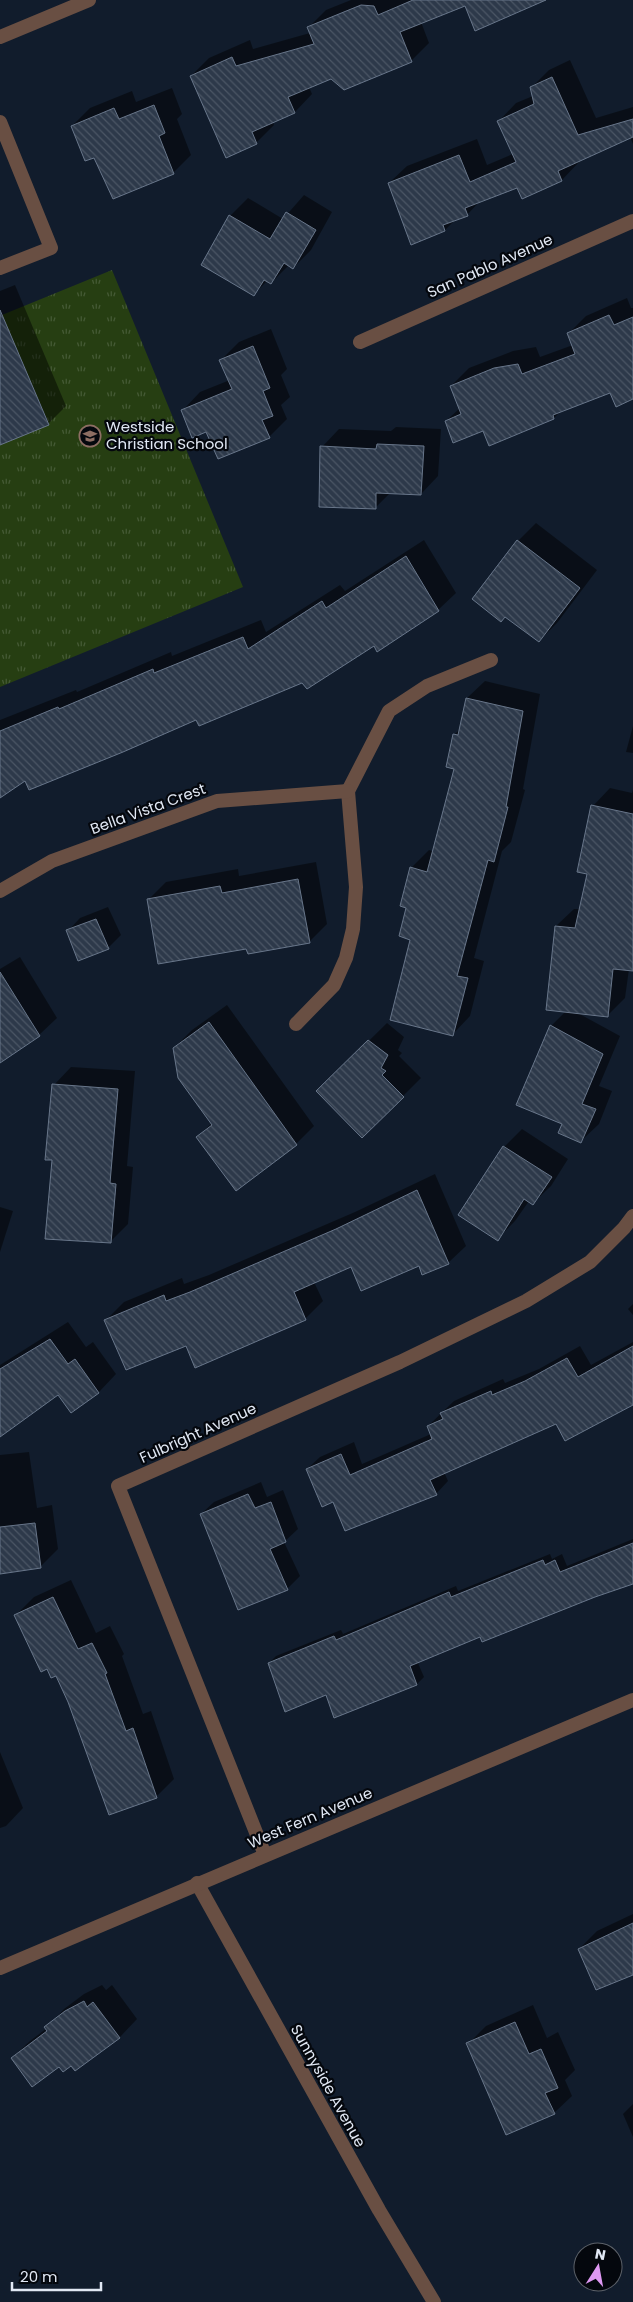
<svg xmlns="http://www.w3.org/2000/svg" width="633" height="2302" viewBox="0 0 633 2302" font-family="Poppins,sans-serif">
<style>
.grass{fill:url(#grass-tufts)}
.shadow{fill:#0007}
.building{fill:url(#building-back-hatch);stroke:#68768a}
.lines{fill:none;stroke-linecap:round;stroke-linejoin:round}
.service{stroke:#694f43;stroke-width:14}
.minor{stroke:#694f43;stroke-width:14}
.tertiary{stroke:#694f43;stroke-width:14}
.labels{text-anchor:middle;stroke-width:4.5;stroke-linejoin:round;paint-order:stroke}
.street-label{font-size:15px;fill:#e1e8f4;stroke:#04070d}
.poi-label{font-size:15px;fill:#e1e8f4;stroke:#04070d;text-anchor:start}
</style>
<defs>
<pattern id="grass-tufts" width="24" height="20" patternUnits="userSpaceOnUse" patternTransform="scale(1.25)"><rect width="24" height="20" fill="#263e12"/><path d="M3 7l-1-3M5 7V3M7 7l1-3M15 17l-1-3M17 17v-4M19 17l1-3" fill="none" stroke="#455a35"/></pattern>
<pattern id="building-back-hatch" width="6" height="6" patternUnits="userSpaceOnUse" patternTransform="scale(1.25)"><rect width="6" height="6" fill="#2d394a"/><path d="M-1 5l2 2M0 0l6 6M5-1l2 2" fill="none" stroke="#4b5665"/></pattern>
</defs>
<rect width="100%" height="100%" fill="#111c2c"/>
<polygon class="grass" points="112,270 243,587 0,687 0,445 49,424 2,315"/>
<g class="shadow">
<polygon points="351,0 536,0 465,4 421,22 429,43 411,61 331,77 309,87 312,94 295,112 272,121 274,125 256,143 191,76 209,58 250,40 253,49 310,33 308,28 326,10"/>
<polygon points="570,60 596,118 633,107 633,144 630,137 578,160 579,162 562,180 523,197 518,186 481,200 467,215 456,219 445,230 389,183 407,166 477,139 487,165 513,154 499,121 516,103 533,96 531,88 549,70"/>
<polygon points="172,88 182,114 177,119 191,155 173,173 113,197 95,156 72,126 90,108 132,91 136,102"/>
<polygon points="304,195 332,212 311,250 293,268 289,265 271,283 267,281 254,294 230,216 248,198 283,219"/>
<polygon points="15,285 66,406 48,424 0,444 0,291"/>
<polygon points="627,298 631,308 633,308 633,398 610,392 562,410 554,418 484,429 446,421 460,408 451,386 469,368 513,351 536,347 540,357 573,345 569,333 586,316"/>
<polygon points="271,329 287,369 281,375 290,397 281,405 287,419 269,437 206,431 183,410 200,392 230,380 221,360 239,342"/>
<polygon points="396,427 441,429 438,476 421,494 390,493 375,508 322,447 339,429 391,431"/>
<polygon points="536,523 597,570 557,623 539,641 506,616 518,541"/>
<polygon points="424,540 456,593 438,610 303,681 25,779 0,796 0,720 76,690 77,692 171,652 172,656 261,620 266,632 340,585 345,591"/>
<polygon points="485,681 540,694 523,789 525,790 511,842 502,851 474,958 484,961 470,1016 453,1034 412,939 408,907 411,868 429,850 434,852 455,768 455,734 461,728 467,698"/>
<polygon points="633,726 633,753 626,752"/>
<polygon points="610,788 632,793 633,790 633,969 629,969 625,998 608,1015 576,1012 620,1036 599,1086 612,1091 599,1124 581,1141 564,1124 551,1026 566,1011 556,926 574,909 581,909 589,873 593,806"/>
<polygon points="316,862 327,924 309,942 247,947 148,900 166,882 238,869 239,876"/>
<polygon points="108,907 121,935 108,948 79,960 68,931 80,918"/>
<polygon points="20,957 57,1018 39,1035 0,1061 0,969"/>
<polygon points="227,1005 314,1126 296,1144 236,1190 197,1137 212,1123 174,1048 192,1030"/>
<polygon points="387,1023 404,1037 398,1050 402,1053 399,1056 421,1078 362,1137 318,1091"/>
<polygon points="71,1067 135,1071 127,1166 133,1167 128,1224 110,1242 53,1159 54,1085"/>
<polygon points="522,1129 568,1159 551,1186 533,1203 529,1201 515,1221 497,1239 460,1215 504,1147"/>
<polygon points="435,1174 466,1246 448,1263 352,1266 314,1282 323,1301 305,1319 187,1344 106,1320 124,1302 182,1278 184,1284 209,1275 355,1212"/>
<polygon points="0,1207 13,1211 0,1252"/>
<polygon points="633,1304 633,1315 628,1309"/>
<polygon points="68,1322 86,1347 93,1342 116,1374 99,1392 72,1411 58,1393 0,1424 0,1365"/>
<polygon points="633,1342 633,1404 557,1422 444,1472 448,1481 436,1494 333,1501 307,1469 320,1457 354,1442 362,1464 431,1434 428,1426 454,1401 503,1379 505,1383 539,1369 580,1346 591,1365"/>
<polygon points="29,1452 37,1508 52,1505 58,1549 41,1566 0,1573 0,1455"/>
<polygon points="261,1482 267,1497 283,1490 298,1529 284,1542 300,1576 287,1589 201,1514 214,1502"/>
<polygon points="633,1539 633,1582 481,1636 417,1661 424,1677 417,1684 326,1693 269,1663 276,1656 341,1630 343,1634 456,1586 458,1591 550,1554 552,1559 562,1554 567,1566"/>
<polygon points="71,1580 96,1633 110,1626 124,1654 122,1656 143,1714 151,1711 174,1779 156,1797 70,1701 57,1674 16,1615 34,1597"/>
<polygon points="0,1752 23,1808 6,1826 0,1828"/>
<polygon points="633,1914 633,1974 579,1949 597,1931"/>
<polygon points="102,1985 106,1990 112,1985 137,2019 120,2037 75,2069 72,2064 59,2065 12,2058 30,2041 47,2028 64,2009 84,1994"/>
<polygon points="533,2005 547,2038 558,2032 575,2070 565,2080 572,2096 554,2113 468,2044 486,2026"/>
<polygon points="633,2104 633,2137 623,2114"/>
</g>
<g class="building">
<polygon points="413,0 546,0 475,31 465,6 400,32 412,62 344,90 331,79 288,97 295,113 252,132 257,144 226,158 190,76 232,57 236,66 314,44 307,27 361,5 374,6 378,15"/>
<polygon points="552,77 578,135 633,119 633,137 558,171 562,181 522,199 517,188 465,208 468,216 443,225 445,231 411,245 388,183 459,155 470,182 516,162 497,121 534,104 530,87"/>
<polygon points="154,105 165,133 159,136 174,174 113,199 94,158 85,161 71,126 114,108 119,119"/>
<polygon points="286,212 316,230 293,269 284,263 271,284 264,280 254,296 201,265 229,215 270,239"/>
<polygon points="0,310 49,425 0,445"/>
<polygon points="609,315 614,325 633,317 633,399 616,407 610,393 553,415 554,419 489,446 483,431 453,443 445,421 461,414 450,386 494,368 518,364 522,374 575,354 567,333"/>
<polygon points="253,346 270,388 263,391 273,416 262,420 270,438 218,459 206,432 192,438 181,410 232,389 219,360"/>
<polygon points="377,444 424,446 421,495 376,493 376,509 319,507 320,446 376,449"/>
<polygon points="517,540 580,588 539,642 505,617 501,622 472,599"/>
<polygon points="406,556 439,611 377,652 374,646 307,689 302,683 199,726 196,720 123,752 29,790 25,781 0,798 0,731 58,707 59,709 153,669 154,673 243,637 248,649 322,601 326,608"/>
<polygon points="466,698 523,711 506,807 508,807 494,862 488,860 457,976 468,978 453,1036 390,1020 410,940 399,936 406,908 400,906 410,867 427,872 454,769 446,767 453,734 458,735"/>
<polygon points="591,805 633,814 633,971 613,969 608,1017 546,1010 555,926 575,928 587,874 577,872"/>
<polygon points="298,879 310,943 248,954 246,949 158,964 147,899 220,886 222,893"/>
<polygon points="96,919 109,949 78,961 66,930"/>
<polygon points="0,972 40,1036 0,1063"/>
<polygon points="209,1022 297,1145 236,1191 196,1137 212,1125 178,1078 173,1048"/>
<polygon points="550,1025 603,1054 582,1104 596,1109 581,1143 558,1133 562,1124 516,1105"/>
<polygon points="368,1040 388,1055 381,1068 386,1071 382,1075 404,1097 362,1138 316,1091"/>
<polygon points="52,1084 118,1089 110,1183 116,1184 111,1243 45,1239 52,1160 45,1160"/>
<polygon points="503,1146 552,1177 533,1205 524,1199 498,1241 458,1215"/>
<polygon points="417,1190 449,1264 422,1275 419,1266 361,1291 351,1267 294,1292 306,1320 195,1368 186,1346 126,1370 104,1320 164,1295 166,1301 190,1292 336,1229"/>
<polygon points="50,1339 68,1364 75,1359 99,1393 71,1413 58,1395 0,1437 0,1369"/>
<polygon points="633,1346 633,1405 565,1441 556,1424 430,1480 437,1495 345,1531 333,1502 322,1507 306,1469 341,1454 350,1475 432,1439 427,1426 443,1419 440,1413 491,1391 492,1395 525,1381 567,1358 578,1377"/>
<polygon points="248,1494 255,1508 271,1502 286,1542 270,1549 288,1590 238,1610 200,1514"/>
<polygon points="35,1523 41,1568 0,1574 0,1527"/>
<polygon points="633,1543 633,1584 595,1597 482,1642 480,1637 410,1666 417,1685 334,1718 326,1695 285,1712 268,1663 334,1636 336,1640 449,1592 451,1597 543,1560 545,1565 555,1560 560,1572"/>
<polygon points="53,1597 78,1649 92,1643 107,1673 105,1674 126,1731 133,1728 157,1798 109,1815 68,1702 56,1676 51,1678 47,1669 41,1672 14,1615"/>
<polygon points="633,1923 633,1975 596,1990 578,1949"/>
<polygon points="84,2001 87,2007 93,2002 120,2038 75,2071 71,2066 63,2072 59,2067 32,2087 11,2058 47,2031 44,2027 65,2011"/>
<polygon points="515,2022 529,2054 541,2049 558,2088 545,2093 555,2114 506,2135 466,2043"/>
</g>
<g class="lines">
<g class="service">
<polyline points="0,122 51,248 0,268"/>
<polyline points="296,1024 334,985 346,958 353,929 356,887 348,791 389,711 427,686 491,660"/>
</g>
<g class="minor">
<polyline points="360,342 633,221"/>
<polyline points="0,891 52,861 217,801 348,791"/>
<polyline points="265,1855 118,1486 400,1362 526,1301 590,1262 624,1228 633,1216"/>
<polyline points="197,1883 379,2210 434,2302"/>
</g>
<g class="tertiary">
<polyline points="0,37 89,0"/>
<polyline points="0,1968 633,1700"/>
</g>
</g>
<defs>
<g id="school-ring" transform="scale(1.125)"><circle r="9.5" fill="#04070d" stroke="#8d6e63" stroke-width="1.5"/><path d="M0-5L7-2L0 1L-7-2ZM-4 1L0 2.5L4 1V4Q0 6-4 4Z" fill="#8d6e63"/></g>
</defs>
<g fill-rule="evenodd">
<use href="#school-ring" x="90" y="436"/>
</g>
<g class="labels">
<g class="street-label">
<text transform="translate(490 266) rotate(-24)" y="5">San Pablo Avenue</text>
<text transform="translate(148 809) rotate(-20)" y="5">Bella Vista Crest</text>
<text transform="translate(198 1433) rotate(-24)" y="5">Fulbright Avenue</text>
<text transform="translate(310 1818) rotate(-23)" y="5">West Fern Avenue</text>
<text transform="translate(328 2086) rotate(61)" y="5">Sunnyside Avenue</text>
</g>
<g class="poi-label">
<text x="106" y="432">Westside<tspan x="106" dy="17">Christian School</tspan></text>
</g>
</g>
<g transform="translate(598 2267) rotate(11)"><circle r="24" fill="#04070d" stroke="#5c6169"/>
<path d="M0-4L9 19L0 12L-9 19Z" fill="#de98f2"/>
<text y="-8" font-size="14" font-weight="bold" text-anchor="middle" fill="#e1e8f4">N</text>
</g>
<path d="M12 2282v8h89v-8" fill="none" stroke="#e1e8f4" stroke-width="2.5"/>
<text x="20" y="2282" font-size="15" fill="#e1e8f4" stroke="#04070d" stroke-width="4" paint-order="stroke">20 m</text>
</svg>
